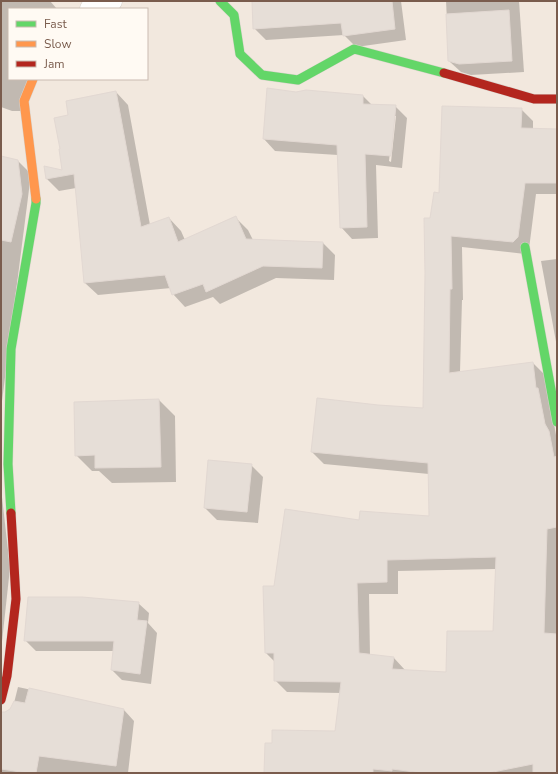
<svg xmlns="http://www.w3.org/2000/svg" width="558" height="774" viewBox="0 0 558 774" font-family="'Nunito Sans',sans-serif">
<style>
.residential{fill:#f2e8de;fill-rule:evenodd}
.shadow{fill:#0003;fill-rule:evenodd}
.building{fill:#e6ded7;stroke:#e2d8d2;fill-rule:evenodd}
.lines{fill:none;stroke-linecap:round;stroke-linejoin:round}
.street-casing{stroke:#d7d1cb;stroke-width:23}
.fast-casing{stroke:#d9d2cb;stroke-width:10}
.slow-casing{stroke:#d9d2cb;stroke-width:10}
.jam-casing{stroke:#d9d2cb;stroke-width:10}
.street{stroke:#fefefd;stroke-width:22}
.fast{stroke:#63d668;stroke-width:9}
.slow{stroke:#ff974d;stroke-width:9}
.jam{stroke:#b3261e;stroke-width:9}
</style>
<rect width="100%" height="100%" fill="#f9f5f0"/>
<path class="residential" d="M 1,1 L 557,1 L 557,773 L 1,773 ZM 9,9 L 147,9 L 147,79 L 9,79 Z"/>
<g class="shadow">
<polygon points="1,1 50,1 57,9 9,9 9,79 34,79 22,111 12,111 1,107"/>
<polygon points="253,1 401,1 406,40 356,47 344,35 266,40 254,28"/>
<polygon points="446,1 519,1 524,72 471,75 461,72 449,61"/>
<path d="M 268,89 L 296,93 L 362,95 L 373,106 L 395,106 L 407,118 L 402,168 L 376,165 L 378,238 L 352,239 L 341,227 L 338,155 L 275,151 L 264,139 ZM 394,116 L 396,116 L 391,162 L 389,161 Z"/>
<polygon points="116,92 128,105 150,225 169,218 181,231 185,240 235,217 248,230 253,240 323,243 335,255 334,280 276,278 220,304 213,297 185,307 173,294 171,288 98,295 85,283 76,188 59,191 47,179 64,172 70,115"/>
<path d="M 521,109 L 533,121 L 533,129 L 557,130 L 557,194 L 536,194 L 529,249 L 525,254 L 462,247 L 463,300 L 462,300 L 460,372 L 533,363 L 545,375 L 556,435 L 557,435 L 557,595 L 556,635 L 557,635 L 557,773 L 265,773 L 273,744 L 336,732 L 341,693 L 287,692 L 275,680 L 275,662 L 266,653 L 275,587 L 360,521 L 430,517 L 429,474 L 324,464 L 312,452 L 377,406 L 424,409 L 431,219 L 440,194 ZM 496,569 L 494,632 L 447,673 L 405,670 L 394,658 L 370,656 L 369,594 L 398,594 L 398,571 Z"/>
<polygon points="1,157 18,161 31,174 1,409"/>
<polygon points="557,259 557,347 541,261"/>
<polygon points="159,400 175,416 176,482 112,483 99,471 92,471 76,455"/>
<polygon points="251,465 263,477 258,523 217,520 205,508"/>
<polygon points="1,488 10,568 1,651"/>
<polygon points="138,603 149,613 148,623 157,633 151,684 122,680 112,670 114,651 36,651 25,640"/>
<polygon points="18,687 124,710 134,721 128,773 1,773 1,713 5,713 11,709 14,703"/>
</g>
<g class="building">
<polygon points="252,1 392,1 395,29 343,36 341,23 253,29"/>
<polygon points="509,10 512,61 459,64 448,61 446,14"/>
<polygon points="267,88 296,92 306,90 363,95 363,104 396,105 391,156 365,154 367,227 340,228 337,145 263,139"/>
<polygon points="116,91 141,227 169,217 178,242 236,216 246,239 323,242 322,268 263,266 206,292 203,284 172,295 165,275 84,283 74,174 46,179 44,166 62,170 59,149 60,149 54,118 68,115 66,101"/>
<path d="M 442,106 L 520,108 L 522,108 L 521,128 L 557,129 L 557,183 L 525,183 L 518,237 L 513,242 L 451,236 L 452,289 L 450,289 L 449,373 L 533,362 L 536,388 L 538,388 L 545,424 L 549,431 L 554,457 L 557,456 L 557,527 L 547,529 L 544,633 L 557,634 L 557,773 L 533,773 L 533,764 L 488,773 L 422,773 L 392,769 L 392,771 L 373,769 L 373,773 L 264,773 L 265,743 L 272,743 L 272,730 L 335,731 L 341,682 L 274,681 L 274,653 L 265,653 L 263,586 L 274,586 L 285,509 L 359,520 L 360,511 L 429,516 L 428,463 L 311,452 L 317,398 L 378,405 L 423,408 L 425,274 L 424,218 L 430,218 L 434,192 L 439,193 ZM 496,557 L 493,631 L 447,631 L 446,672 L 392,669 L 394,657 L 359,653 L 357,583 L 387,582 L 387,560 Z"/>
<polygon points="1,156 18,160 22,194 11,242 1,240"/>
<polygon points="159,399 161,467 95,468 95,455 75,456 74,402"/>
<polygon points="208,460 252,464 247,512 204,508"/>
<polygon points="28,597 82,597 139,602 137,620 147,621 140,674 111,670 114,641 24,641"/>
<polygon points="29,688 124,709 116,766 39,756 36,773 27,773 1,769 1,712 5,712 10,709 14,701 25,703"/>
</g>
<g class="lines">
<g class="street-casing">
<polyline id="street" points="91,9 111,1"/>
</g>
<g class="fast-casing">
<g id="fast">
<polyline points="220,1 234,15 240,54 262,75 298,80 354,49 444,73"/>
<polyline points="525,247 557,422"/>
<polyline points="11,513 8,464 11,349 36,203 36,199"/>
</g>
</g>
<g class="slow-casing">
<polyline id="slow" points="33,79 24,101 36,199"/>
</g>
<g class="jam-casing">
<g id="jam">
<polyline points="444,73 534,99 557,99"/>
<polyline points="1,700 7,676 16,599 11,513"/>
</g>
</g>
<use href="#street" class="street"/>
<use href="#fast" class="fast"/>
<use href="#slow" class="slow"/>
<use href="#jam" class="jam"/>
</g>
<rect width="558" height="774" fill="none" stroke="#7a5c4d" stroke-width="4"/>
<rect x="8" y="8" width="140" height="72" fill="#fffaf3" stroke="#cabbb1"/>
<rect x="16" y="21" width="20" height="6" fill="#63d668" stroke="#cabbb1"/>
<text x="44" y="28" font-size="12" fill="#7a5c4d">Fast</text>
<rect x="16" y="41" width="20" height="6" fill="#ff974d" stroke="#cabbb1"/>
<text x="44" y="48" font-size="12" fill="#7a5c4d">Slow</text>
<rect x="16" y="61" width="20" height="6" fill="#b3261e" stroke="#cabbb1"/>
<text x="44" y="68" font-size="12" fill="#7a5c4d">Jam</text>
</svg>
